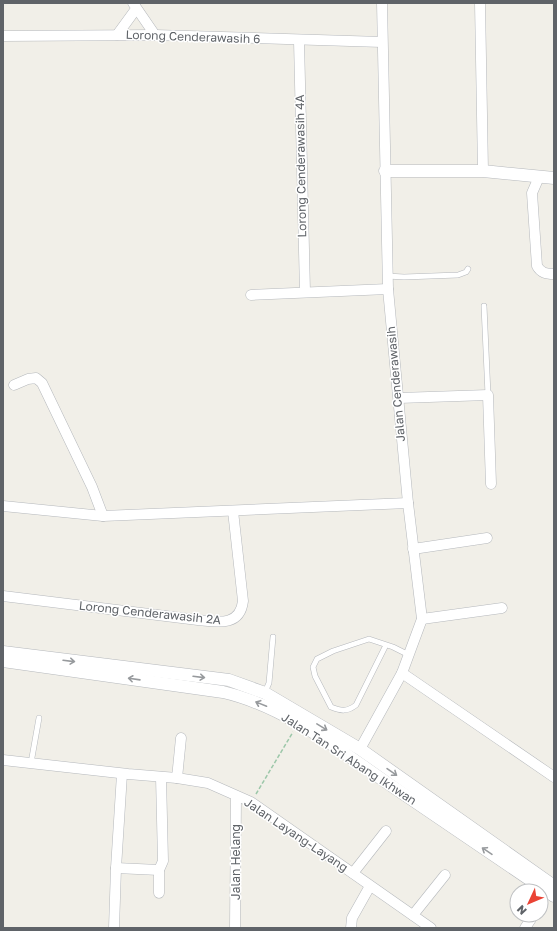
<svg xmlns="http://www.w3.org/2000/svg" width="557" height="931" viewBox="0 0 557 931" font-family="'Golos Text',sans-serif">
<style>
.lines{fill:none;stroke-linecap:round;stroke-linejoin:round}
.service-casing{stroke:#b5b8bc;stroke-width:6}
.minor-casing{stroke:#b5b8bc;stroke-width:11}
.tertiary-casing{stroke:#b5b8bc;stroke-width:13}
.path{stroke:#9cc7a9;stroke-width:1.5;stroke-dasharray:4 2;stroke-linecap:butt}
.service{stroke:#fff;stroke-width:5}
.minor{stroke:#fff;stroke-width:10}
.tertiary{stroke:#fff;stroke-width:12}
.oneway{stroke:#979a9d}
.labels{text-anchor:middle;stroke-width:3;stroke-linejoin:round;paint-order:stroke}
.street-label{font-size:12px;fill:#5f6368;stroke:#fff}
</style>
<rect width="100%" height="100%" fill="#f1efe8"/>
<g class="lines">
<g class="service-casing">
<g id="service">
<polyline points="387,276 404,277 458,275 466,272 468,269"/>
<polyline points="484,306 488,395"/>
<path d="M 386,645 L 356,705 C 347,712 341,711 331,707 L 315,676 L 313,667 L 317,659 L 333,651 L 369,639 L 393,647 L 409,655"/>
<polyline points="265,692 269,683 273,637"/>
<polyline points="31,763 39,718"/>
</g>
</g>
<g class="minor-casing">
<g id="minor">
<polyline points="133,3 155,35"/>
<polyline points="480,3 483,171"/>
<polyline points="117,35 136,9"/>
<polyline points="3,36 155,35 382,42"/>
<polyline points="299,41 305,292"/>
<path d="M 539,177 L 532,193 L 537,266 C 541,273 546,274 554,274"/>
<polyline points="251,295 388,289"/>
<polyline points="14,385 28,379 36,378 42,383 92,487 103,516"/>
<polyline points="399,398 488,395 491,484"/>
<polyline points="3,506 103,516 408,503"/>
<polyline points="413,549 487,538"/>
<path d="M 3,596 L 198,620 C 217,622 240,627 243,601 L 233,511"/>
<polyline points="422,619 502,608"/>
<polyline points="402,673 554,777"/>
<polyline points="360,749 402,673 422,619 408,503 388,289 382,3"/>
<polyline points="3,760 128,774 177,778 208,783 251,802 431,928"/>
<polyline points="177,778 181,738"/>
<polyline points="116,868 159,870"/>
<polyline points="353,873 386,831"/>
<polyline points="159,893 159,870 163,861 161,777"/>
<polyline points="413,915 445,875"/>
<polyline points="114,928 116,868 122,774"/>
<polyline points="235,928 236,796"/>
<polyline points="351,928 352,918 370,886"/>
<polyline points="525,928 531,919"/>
</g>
</g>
<g class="tertiary-casing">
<g id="tertiary">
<polyline points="385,171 483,171 554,178"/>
<polyline points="3,652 229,680 265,693 360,749 554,886"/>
<path d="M 3,661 L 223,692 C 284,706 335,747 386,782 C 442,820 498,858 554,896"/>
</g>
</g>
<polyline class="path" points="256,794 293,732"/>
<use href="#service" class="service"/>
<use href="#minor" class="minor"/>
<use href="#tertiary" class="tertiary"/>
</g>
<defs><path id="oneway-shaft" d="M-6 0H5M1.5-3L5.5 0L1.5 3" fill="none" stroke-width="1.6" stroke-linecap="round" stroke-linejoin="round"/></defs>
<g class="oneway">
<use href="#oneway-shaft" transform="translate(69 661) rotate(7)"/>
<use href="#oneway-shaft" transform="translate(199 677) rotate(7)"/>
<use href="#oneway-shaft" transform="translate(134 679) rotate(-172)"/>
<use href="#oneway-shaft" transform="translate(261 704) rotate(-158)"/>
<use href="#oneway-shaft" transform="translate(322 727) rotate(31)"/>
<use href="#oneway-shaft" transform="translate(392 772) rotate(35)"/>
<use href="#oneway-shaft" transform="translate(487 851) rotate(-146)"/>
</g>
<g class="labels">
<g class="street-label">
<text transform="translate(193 37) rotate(2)" y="4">Lorong Cenderawasih 6</text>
<text transform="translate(301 166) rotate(-91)" y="4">Lorong Cenderawasih 4A</text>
<text transform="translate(396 384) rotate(-95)" y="4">Jalan Cenderawasih</text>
<text transform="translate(150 613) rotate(6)" y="4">Lorong Cenderawasih 2A</text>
<text transform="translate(349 759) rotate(33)" y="4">Jalan Tan Sri Abang Ikhwan</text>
<text transform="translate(296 835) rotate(34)" y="4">Jalan Layang-Layang</text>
<text transform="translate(236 862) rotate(-90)" y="4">Jalan Helang</text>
</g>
</g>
<rect width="557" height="931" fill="none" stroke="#5f6368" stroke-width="8"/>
<g transform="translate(529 903) rotate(226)"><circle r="19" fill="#ffffff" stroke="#bfc1c3"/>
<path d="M0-3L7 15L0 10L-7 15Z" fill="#ea4335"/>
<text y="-6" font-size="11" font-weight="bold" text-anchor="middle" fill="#5f6368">N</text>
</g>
</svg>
